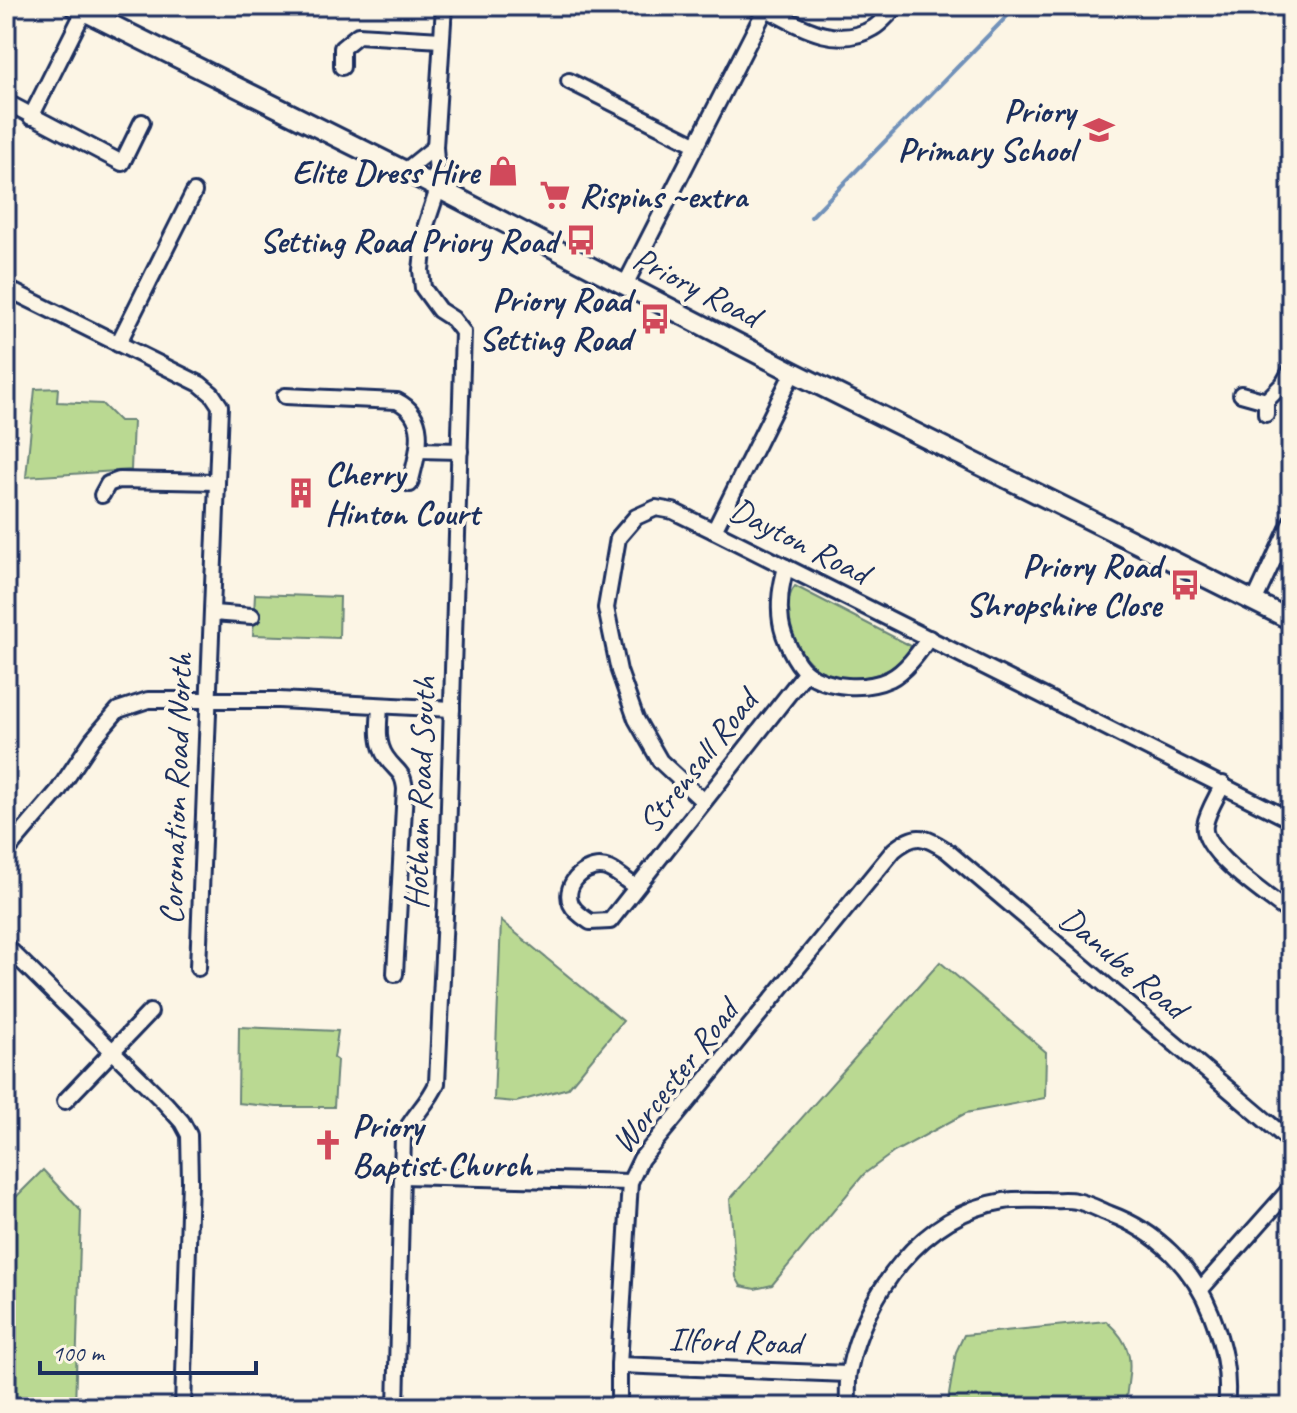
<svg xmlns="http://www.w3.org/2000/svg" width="1297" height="1413" viewBox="0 0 1297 1413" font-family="Caveat,sans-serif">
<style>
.green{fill:#bad992;stroke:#6a8478;stroke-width:2}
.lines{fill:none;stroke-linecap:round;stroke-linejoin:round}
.stream{stroke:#7191b9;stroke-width:4}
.minor-casing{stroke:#1b2f5e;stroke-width:20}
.tertiary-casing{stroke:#1b2f5e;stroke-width:24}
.minor{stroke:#fcf5e5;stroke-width:14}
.tertiary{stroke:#fcf5e5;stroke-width:18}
.labels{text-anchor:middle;stroke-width:8;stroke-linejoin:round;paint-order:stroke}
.poi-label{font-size:34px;font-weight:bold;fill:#1b2f5e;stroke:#fcf5e5;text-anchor:end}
.street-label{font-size:34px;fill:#1b2f5e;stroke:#fcf5e5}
</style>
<rect width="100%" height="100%" fill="#fcf5e5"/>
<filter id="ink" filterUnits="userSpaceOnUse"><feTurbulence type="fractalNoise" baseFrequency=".0125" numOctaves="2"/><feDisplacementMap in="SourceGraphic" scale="16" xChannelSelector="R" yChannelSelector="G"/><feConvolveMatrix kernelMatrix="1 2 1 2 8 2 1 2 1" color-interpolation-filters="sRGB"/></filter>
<g filter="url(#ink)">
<g class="green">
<polygon points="58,388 57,402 102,404 119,421 133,421 131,470 26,477 35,389"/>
<path d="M 795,586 L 911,646 C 898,676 852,686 824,672 C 797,660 776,611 795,586 Z"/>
<polygon points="255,594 340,597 339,638 253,635"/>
<polygon points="501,921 623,1021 568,1088 516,1102 494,1100"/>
<polygon points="940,962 1046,1052 1045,1098 966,1113 894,1152 864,1174 772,1285 755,1289 741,1286 736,1277 730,1199"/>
<polygon points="239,1027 338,1031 334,1058 337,1060 334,1107 277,1107 238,1103"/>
<polygon points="43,1170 81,1211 75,1407 6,1407 6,1207"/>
<path d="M 1106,1321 C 1139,1350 1129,1367 1125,1407 L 947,1407 L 956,1352 L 964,1335 Z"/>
</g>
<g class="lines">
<polyline class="stream" points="811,217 1017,6"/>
<g class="minor-casing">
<g id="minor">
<path d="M 761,6 C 796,24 835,51 873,28 C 882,23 889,13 897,6"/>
<polyline points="105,21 112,6"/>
<polyline points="342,67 342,48 358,35 441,40"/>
<polyline points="569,81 695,144"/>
<polyline points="6,102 122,163 142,122"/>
<polyline points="31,117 84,11"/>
<polyline points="405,171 435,147"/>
<polyline points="625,285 766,8"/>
<polyline points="6,288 200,384 212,394 220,406 198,968"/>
<polyline points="118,344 194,192"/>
<polyline points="1241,394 1266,401 1266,414"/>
<path d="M 285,396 L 397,401 C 431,418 417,454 410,484"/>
<polyline points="1266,401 1283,384 1291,370"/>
<polyline points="418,450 460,451"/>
<polyline points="102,495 108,484 119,480 217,482"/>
<polyline points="714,531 793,372"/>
<path d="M 786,567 C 781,586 778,602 781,622 C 783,637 795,663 806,672 C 828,689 866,690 890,679 C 906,671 919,652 929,638"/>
<polyline points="1254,602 1291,522"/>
<polyline points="213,613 252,616"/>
<path d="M 380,707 C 379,724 376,742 386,757 C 396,772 403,770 405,789 L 395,974"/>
<path d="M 1223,784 C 1217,797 1207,812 1205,825 C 1200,852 1271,898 1291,914"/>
<polyline points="703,801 660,761 636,719 619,671 606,608 618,538 636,517 656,508 673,511 714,531 1291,820"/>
<polyline points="6,852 58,791 93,739 118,710 148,700 279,700 452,709"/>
<path d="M 635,887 C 627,881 618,873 609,869 C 589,860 562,883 571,904 C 574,911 584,918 590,922 L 610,921 L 806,672"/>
<polyline points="6,946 165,1103 182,1122 189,1135 190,1181 183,1407"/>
<polyline points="65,1101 150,1012"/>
<polyline points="402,1176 630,1182"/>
<polyline points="1201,1289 1291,1188"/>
<polyline points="619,1365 848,1374"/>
<path d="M 396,1407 L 403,1136 C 412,1116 429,1103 437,1083 L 447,873 L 463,332 L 453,319 L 439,310 L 423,288 L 421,270 L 426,225 L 438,189 L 435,147 L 444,6"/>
<path d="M 619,1407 L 619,1365 L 630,1182 L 641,1159 L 894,850 C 915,833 923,835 946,850 L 1291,1142"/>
<path d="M 848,1407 C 848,1395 847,1382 849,1371 C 864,1295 922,1214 1004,1201 C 1017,1199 1032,1200 1046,1200 C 1056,1201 1067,1199 1076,1201 C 1088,1203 1100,1210 1110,1214 C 1156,1231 1193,1267 1211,1313 C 1223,1344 1230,1374 1226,1407"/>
</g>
</g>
<g class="tertiary-casing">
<polyline id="tertiary" points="74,6 405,171 793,372 1291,620"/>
</g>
<use href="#minor" class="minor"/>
<use href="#tertiary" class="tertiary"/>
</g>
</g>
<defs>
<g id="school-bare" transform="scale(2.4)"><path d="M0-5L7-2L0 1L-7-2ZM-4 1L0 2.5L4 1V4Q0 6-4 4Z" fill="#d1495b" stroke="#fcf5e5" stroke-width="2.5" paint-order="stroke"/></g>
<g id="shop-bare" transform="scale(2.4)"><path d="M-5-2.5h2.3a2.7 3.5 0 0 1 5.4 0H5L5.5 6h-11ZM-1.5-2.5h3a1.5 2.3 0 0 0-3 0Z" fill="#d1495b" stroke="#fcf5e5" stroke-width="2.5" paint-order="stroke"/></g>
<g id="supermarket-bare" transform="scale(2.4)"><path d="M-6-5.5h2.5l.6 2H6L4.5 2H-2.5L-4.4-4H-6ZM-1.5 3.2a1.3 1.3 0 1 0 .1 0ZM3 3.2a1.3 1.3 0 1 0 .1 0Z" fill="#d1495b" stroke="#fcf5e5" stroke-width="2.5" paint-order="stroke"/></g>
<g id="bus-bare" transform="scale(2.4)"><path d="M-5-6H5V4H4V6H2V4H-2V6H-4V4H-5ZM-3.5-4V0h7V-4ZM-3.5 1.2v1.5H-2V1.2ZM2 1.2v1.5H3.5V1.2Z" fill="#d1495b" stroke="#fcf5e5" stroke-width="2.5" paint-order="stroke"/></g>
<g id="building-bare" transform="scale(2.4)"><path d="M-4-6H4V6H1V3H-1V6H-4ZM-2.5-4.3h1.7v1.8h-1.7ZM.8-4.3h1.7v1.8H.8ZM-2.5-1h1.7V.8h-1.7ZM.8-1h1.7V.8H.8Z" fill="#d1495b" stroke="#fcf5e5" stroke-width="2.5" paint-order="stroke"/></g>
<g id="church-bare" transform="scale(2.4)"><path d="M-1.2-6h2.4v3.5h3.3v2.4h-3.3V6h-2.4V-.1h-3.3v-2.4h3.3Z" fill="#d1495b" stroke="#fcf5e5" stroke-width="2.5" paint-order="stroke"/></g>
</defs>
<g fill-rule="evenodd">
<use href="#school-bare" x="1099" y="130"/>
<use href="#shop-bare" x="503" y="171"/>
<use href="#supermarket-bare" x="555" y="195"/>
<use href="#bus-bare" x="581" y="240"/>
<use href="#bus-bare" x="655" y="319"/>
<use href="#building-bare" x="301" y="493"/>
<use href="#bus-bare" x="1185" y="585"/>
<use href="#church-bare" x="328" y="1145"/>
</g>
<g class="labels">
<g class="poi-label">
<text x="1075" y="122">Priory<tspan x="1075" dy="39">Primary School</tspan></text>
<text x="479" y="183">Elite Dress Hire</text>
<text x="579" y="207" text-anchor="start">Rispins ~extra</text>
<text x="557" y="252">Setting Road Priory Road</text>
<text x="631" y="311">Priory Road<tspan x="631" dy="39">Setting Road</tspan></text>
<text x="325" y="485" text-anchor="start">Cherry<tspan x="325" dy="39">Hinton Court</tspan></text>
<text x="1161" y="577">Priory Road<tspan x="1161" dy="39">Shropshire Close</tspan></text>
<text x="352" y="1137" text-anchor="start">Priory<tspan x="352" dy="39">Baptist Church</tspan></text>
</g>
<g class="street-label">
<text transform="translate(697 286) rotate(27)" y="12">Priory Road</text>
<text transform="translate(800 540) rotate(27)" y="12">Dayton Road</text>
<text transform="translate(697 761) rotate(-52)" y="12">Strensall Road</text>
<text transform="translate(175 789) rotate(-88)" y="12">Coronation Road North</text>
<text transform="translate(419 793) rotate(-88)" y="12">Hotham Road South</text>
<text transform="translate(1124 962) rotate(40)" y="12">Danube Road</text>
<text transform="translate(674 1076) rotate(-52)" y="12">Worcester Road</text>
<text transform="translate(735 1340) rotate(2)" y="12">Ilford Road</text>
</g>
</g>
<rect width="1297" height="1413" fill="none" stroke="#fcf5e5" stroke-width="32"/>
<rect x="16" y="16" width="1265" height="1381" fill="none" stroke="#1b2f5e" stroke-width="3" filter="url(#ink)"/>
<path d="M40 1361v12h216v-12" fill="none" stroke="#1b2f5e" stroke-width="4"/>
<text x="52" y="1361" font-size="24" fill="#1b2f5e" stroke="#fcf5e5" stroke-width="6" paint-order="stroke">100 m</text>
</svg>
